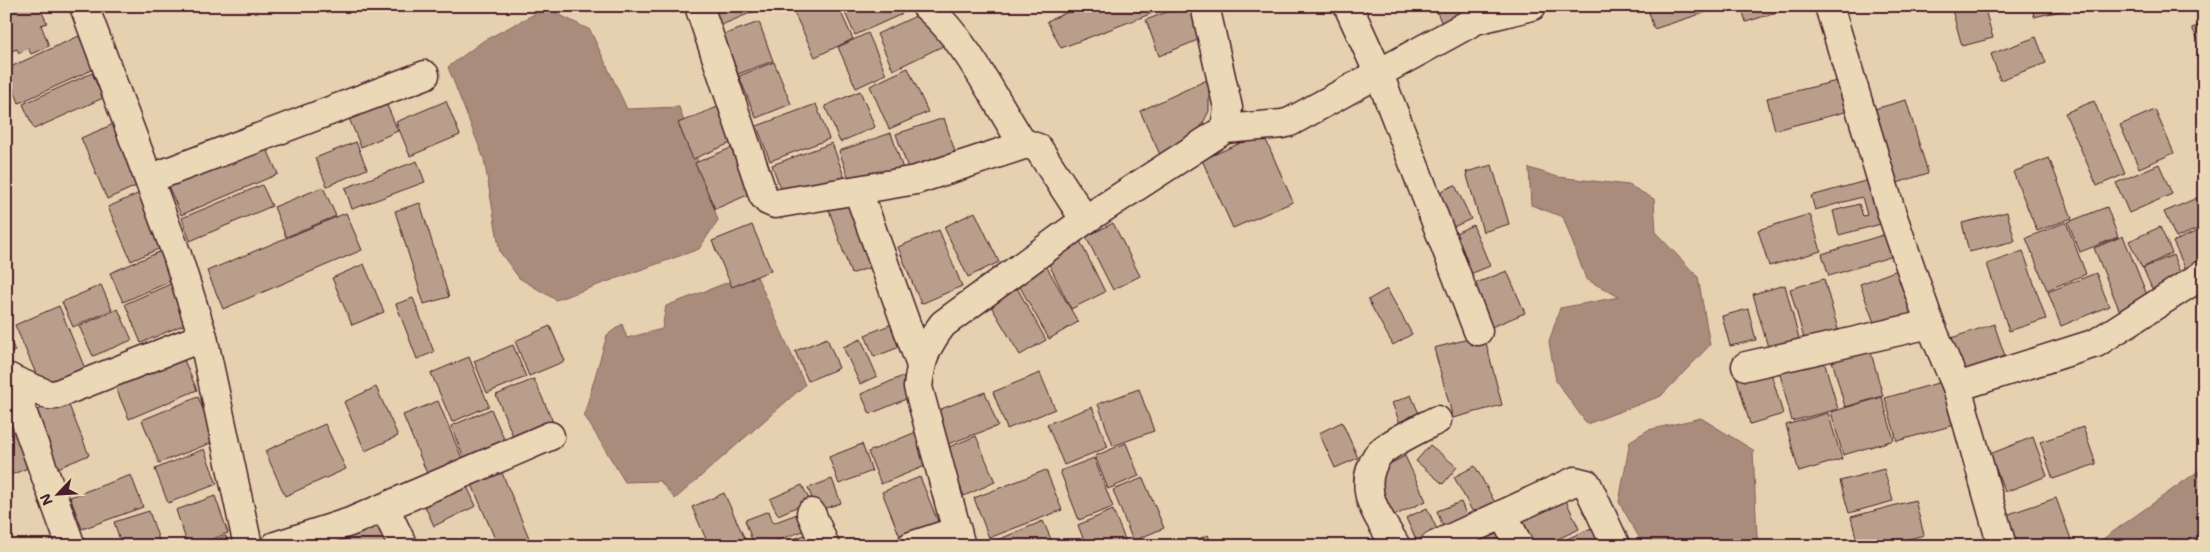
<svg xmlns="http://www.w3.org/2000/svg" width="2210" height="552" viewBox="0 0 2210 552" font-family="'Shantell Sans',sans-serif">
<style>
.water{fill:#aa8c7d;stroke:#84605c}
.building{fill:#b99f8b;stroke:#4a1f2b}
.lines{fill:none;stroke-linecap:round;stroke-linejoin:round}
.minor-casing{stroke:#4a1f2b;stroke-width:31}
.minor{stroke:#ebd8b6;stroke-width:28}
</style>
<rect width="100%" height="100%" fill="#e5d1b0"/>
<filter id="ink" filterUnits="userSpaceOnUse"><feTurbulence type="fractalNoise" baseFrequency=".02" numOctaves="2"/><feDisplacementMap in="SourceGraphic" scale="10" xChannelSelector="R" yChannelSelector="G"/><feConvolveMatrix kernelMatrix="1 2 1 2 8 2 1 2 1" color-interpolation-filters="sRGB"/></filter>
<g filter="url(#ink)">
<g class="water">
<polygon points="546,8 590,30 627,109 679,107 718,220 699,249 556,300 519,278 500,252 484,159 448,67 483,41"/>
<polygon points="1529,168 1558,177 1629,185 1654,199 1656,233 1698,277 1710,345 1661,396 1587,424 1556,381 1549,342 1560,308 1619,297 1586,279 1563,217 1531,205"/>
<polygon points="755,272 805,385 675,499 660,481 625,482 584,415 607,335 622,324 627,338 662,329 666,306"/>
<polygon points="1701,418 1753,450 1757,537 1765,546 1644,546 1619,502 1630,441 1648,430"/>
<polygon points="2204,467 2204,546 2093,546"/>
</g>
<g class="building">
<polygon points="6,6 39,6 47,23 41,25 49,46 31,54 28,48 19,53 17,49 6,53"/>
<polygon points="711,6 753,6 755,11 719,26"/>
<polygon points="791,6 838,6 853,39 815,57"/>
<polygon points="842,6 898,6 902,14 855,35"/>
<polygon points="1082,6 1171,6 1061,48 1047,21"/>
<polygon points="1182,6 1193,6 1205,37 1159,56 1146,20"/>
<polygon points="1434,6 1464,6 1469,17 1444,28"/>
<polygon points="1647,6 1725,6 1654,29"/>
<polygon points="1741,6 1796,6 1746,22"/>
<polygon points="1951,6 1984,6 1993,38 1962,46"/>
<polygon points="2032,6 2077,6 2078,7 2034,17"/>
<polygon points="927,11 943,46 893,70 877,34"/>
<polygon points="759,22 773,61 738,74 723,35"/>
<polygon points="2204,23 2204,49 2203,49 2192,28"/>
<polygon points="868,33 886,74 856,88 838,47"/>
<polygon points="79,36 94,69 19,103 6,69"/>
<polygon points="2036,37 2046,63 2000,80 1991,54"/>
<polygon points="774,62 791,104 756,118 739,76"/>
<polygon points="908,68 928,112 889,129 870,86"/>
<polygon points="92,73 103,98 34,129 23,104"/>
<polygon points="1209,79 1209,111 1193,143 1163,161 1140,111"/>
<polygon points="1841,80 1849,111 1775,130 1767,98"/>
<polygon points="860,91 875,127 840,142 825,106"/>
<polygon points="383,96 398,131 361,147 346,111"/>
<polygon points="1906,100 1928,173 1894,184 1871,110"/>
<polygon points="446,101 460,135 410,156 396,122"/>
<polygon points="2094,101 2125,174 2097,186 2065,113"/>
<polygon points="725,104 740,139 693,159 678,123"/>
<polygon points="816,104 829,139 770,161 757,126"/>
<polygon points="2155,110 2174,153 2139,168 2120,125"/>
<polygon points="944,118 957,158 910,174 896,134"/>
<polygon points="116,123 141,184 107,199 81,138"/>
<polygon points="891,133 903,169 852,187 839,151"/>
<polygon points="1263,133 1293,202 1233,228 1202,160"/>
<polygon points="263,140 278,174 181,215 166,181"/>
<polygon points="356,142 367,169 327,186 315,158"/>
<polygon points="832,143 845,179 785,201 772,165"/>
<polygon points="738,145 757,191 715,209 695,163"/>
<polygon points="2049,158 2072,218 2037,231 2013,172"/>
<polygon points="417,161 425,182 352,209 345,188"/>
<polygon points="2159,164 2172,194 2129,213 2116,183"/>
<polygon points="1492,165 1509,224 1483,232 1466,172"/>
<polygon points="1869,180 1881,224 1839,235 1833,211 1859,204 1863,216 1867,215 1862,197 1815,210 1811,196"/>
<polygon points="262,185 272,206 190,241 182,218"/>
<polygon points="1455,185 1471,219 1453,227 1437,193"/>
<polygon points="323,187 336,216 286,237 274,207"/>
<polygon points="142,192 165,246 131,261 108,207"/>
<polygon points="856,194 880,264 851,274 827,204"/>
<polygon points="2204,195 2204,226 2176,238 2164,212"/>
<polygon points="420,203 449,297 424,304 395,211"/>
<polygon points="2107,207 2118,237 2080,252 2068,222"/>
<polygon points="975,212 999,262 968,277 944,227"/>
<polygon points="2007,212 2015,241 1969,252 1962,223"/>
<polygon points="346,213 362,250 223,309 207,271"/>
<polygon points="1810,214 1821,251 1769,266 1758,230"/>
<polygon points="2066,222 2086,274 2047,290 2026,238"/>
<polygon points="1113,223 1140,276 1113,290 1086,237"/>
<polygon points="752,225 771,270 732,287 712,241"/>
<polygon points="1473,225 1490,266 1465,276 1449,236"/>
<polygon points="2160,227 2172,253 2142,268 2129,241"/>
<polygon points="2204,228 2204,267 2188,274 2173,242"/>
<polygon points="939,230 962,286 921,304 898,247"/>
<polygon points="1886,234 1893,256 1829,276 1822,254"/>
<polygon points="2123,236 2152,307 2123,319 2094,248"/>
<polygon points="1080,241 1105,292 1071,309 1046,258"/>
<polygon points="164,250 176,279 123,302 110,273"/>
<polygon points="2023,251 2046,319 2009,331 1987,264"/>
<polygon points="2173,255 2185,285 2156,298 2143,268"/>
<polygon points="1044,262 1078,322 1049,339 1015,278"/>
<polygon points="364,264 384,312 352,325 332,278"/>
<polygon points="1903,268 1921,314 1877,331 1860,284"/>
<polygon points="1507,271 1525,313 1489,328 1471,285"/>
<polygon points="2096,273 2109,306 2061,326 2048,292"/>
<polygon points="1824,279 1839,333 1805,342 1790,289"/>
<polygon points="175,282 192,321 141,343 125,304"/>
<polygon points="101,285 112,310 73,327 62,302"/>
<polygon points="1785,285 1800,343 1769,351 1753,294"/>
<polygon points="1016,286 1046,340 1020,355 988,301"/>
<polygon points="1387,289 1412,334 1393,345 1368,300"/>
<polygon points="413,298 434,352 417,359 396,304"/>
<polygon points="59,306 86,371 43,390 15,325"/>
<polygon points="118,309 132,340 93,356 79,326"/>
<polygon points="1748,309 1756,340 1730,346 1722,316"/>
<polygon points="892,324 902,346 874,357 865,335"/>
<polygon points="1994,324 2006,359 1963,373 1951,338"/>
<polygon points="550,326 565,361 529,376 515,341"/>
<polygon points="6,331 15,351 6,355"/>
<polygon points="1484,335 1502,405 1453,418 1434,348"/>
<polygon points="827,338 839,368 808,381 795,351"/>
<polygon points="861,339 877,376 860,384 843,347"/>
<polygon points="1868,342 1883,396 1845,407 1830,353"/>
<polygon points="513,345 526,377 487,393 474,361"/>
<polygon points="1821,351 1838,409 1792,421 1777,362"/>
<polygon points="181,353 197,390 129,419 113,381"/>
<polygon points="469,357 489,406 452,422 431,373"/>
<polygon points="1769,366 1783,414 1750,424 1736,376"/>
<polygon points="1040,373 1055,409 1007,429 993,392"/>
<polygon points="903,376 911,397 870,414 861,394"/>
<polygon points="534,379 557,431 518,448 496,395"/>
<polygon points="1945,381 1958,424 1897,441 1885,398"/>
<polygon points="376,387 398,436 365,451 344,402"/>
<polygon points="1139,389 1154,431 1113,446 1098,404"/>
<polygon points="985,392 998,426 948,444 936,411"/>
<polygon points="1411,395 1423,423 1403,431 1392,403"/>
<polygon points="198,397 216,441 159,463 142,420"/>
<polygon points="1882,397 1894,440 1843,455 1831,412"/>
<polygon points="66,398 89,455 53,470 29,414"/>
<polygon points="438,401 466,468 431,483 403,415"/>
<polygon points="6,406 35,465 6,477"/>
<polygon points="1092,407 1108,447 1064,465 1047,424"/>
<polygon points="491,409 508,448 467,466 451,426"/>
<polygon points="1828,413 1842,459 1799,472 1786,425"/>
<polygon points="1342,422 1358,458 1335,468 1319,433"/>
<polygon points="325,424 346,469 285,496 265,451"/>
<polygon points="2083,427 2096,464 2053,479 2040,442"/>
<polygon points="916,432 930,464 881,484 868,452"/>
<polygon points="976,436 995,482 964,496 944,449"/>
<polygon points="2033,437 2047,476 2005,492 1990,454"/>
<polygon points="1126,443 1139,476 1108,489 1095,456"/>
<polygon points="862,444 872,471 839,484 829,457"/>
<polygon points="1430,445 1457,467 1443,484 1416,461"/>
<polygon points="204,449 217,484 168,503 155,469"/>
<polygon points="1405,456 1426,501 1389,518 1369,475"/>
<polygon points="1094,458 1113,507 1079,520 1060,471"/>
<polygon points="1475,466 1498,508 1477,520 1454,477"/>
<polygon points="500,468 529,538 510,546 498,546 470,480"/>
<polygon points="1884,469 1893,501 1849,513 1840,481"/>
<polygon points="1046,470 1062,510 989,538 974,498"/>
<polygon points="131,475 143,507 82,529 70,497"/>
<polygon points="920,477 941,529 903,544 882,492"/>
<polygon points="1143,478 1164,528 1133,541 1113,490"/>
<polygon points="832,479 841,503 817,511 808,488"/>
<polygon points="465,482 476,506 434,526 423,502"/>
<polygon points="802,485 810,501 778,515 770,499"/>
<polygon points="724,493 748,546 709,546 692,507"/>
<polygon points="215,496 228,533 195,546 188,546 176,510"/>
<polygon points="1564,496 1579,529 1543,546 1534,546 1520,516"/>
<polygon points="2056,498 2072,542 2061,546 2016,546 2006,515"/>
<polygon points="1915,500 1924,535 1882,546 1858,546 1851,517"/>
<polygon points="1461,502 1470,524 1446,534 1437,511"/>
<polygon points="1427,508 1440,536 1419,546 1406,518"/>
<polygon points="382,510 392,546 333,546 328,532"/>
<polygon points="808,510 814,527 762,546 754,546 745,520 769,511 773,523"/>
<polygon points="1113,510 1126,542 1116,546 1086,546 1078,525"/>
<polygon points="149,511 160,543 152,546 122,546 114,522"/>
<polygon points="1505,520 1517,546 1452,546"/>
<polygon points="1043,521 1054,546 989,546 988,544"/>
<polygon points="1596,526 1604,546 1551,546"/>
<polygon points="815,531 821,546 775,546"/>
<polygon points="1208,535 1213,546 1182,546"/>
<polygon points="226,536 230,546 200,546"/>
<polygon points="487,540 489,546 474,546"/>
</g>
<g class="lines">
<g class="minor-casing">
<g id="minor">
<polyline points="84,6 177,255 203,337 248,546"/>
<polyline points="699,6 763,195 768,201 775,204 916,180 1027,144 1038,148 1085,220"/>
<path d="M 926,6 C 967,41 994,99 1023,144"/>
<polyline points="1348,6 1379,74 1478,331"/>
<polyline points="1829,6 1891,211 1930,324 1957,387 2002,546"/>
<polyline points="1225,129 1282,124 1290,122 1476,20 1532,6"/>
<polyline points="149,179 425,75"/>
<polyline points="858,191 920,363"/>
<polyline points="1746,366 1930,324"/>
<polyline points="6,377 49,395 55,395 203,337"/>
<polyline points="10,378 71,546"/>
<polyline points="1957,387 2096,343 2204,274"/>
<polyline points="385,508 403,546"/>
<polyline points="811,513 825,546"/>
<polyline points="1503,514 1519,546"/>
<polyline points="275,546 350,522 550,436"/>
<polyline points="911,546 957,531"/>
<path d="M 961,546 L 918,387 C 921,359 926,346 943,324 L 1085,220 L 1225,129 L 1228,108 L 1205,6"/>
<path d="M 1396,546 C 1382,522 1361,497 1371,469 C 1374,461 1376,455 1383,450 C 1399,438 1419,429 1437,420"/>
<polyline points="1434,546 1575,481 1587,484 1616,546"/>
</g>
</g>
<use href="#minor" class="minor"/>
</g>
</g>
<rect width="2210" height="552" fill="none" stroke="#ebd8b6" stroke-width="25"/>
<rect x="12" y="12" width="2185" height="527" fill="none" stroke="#4a1f2b" stroke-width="2" filter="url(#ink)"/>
<g transform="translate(58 494) rotate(245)" stroke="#ebd8b6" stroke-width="4" paint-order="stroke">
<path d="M0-4L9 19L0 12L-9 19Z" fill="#4a1f2b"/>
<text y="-8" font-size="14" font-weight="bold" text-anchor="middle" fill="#4a1f2b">N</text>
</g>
</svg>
